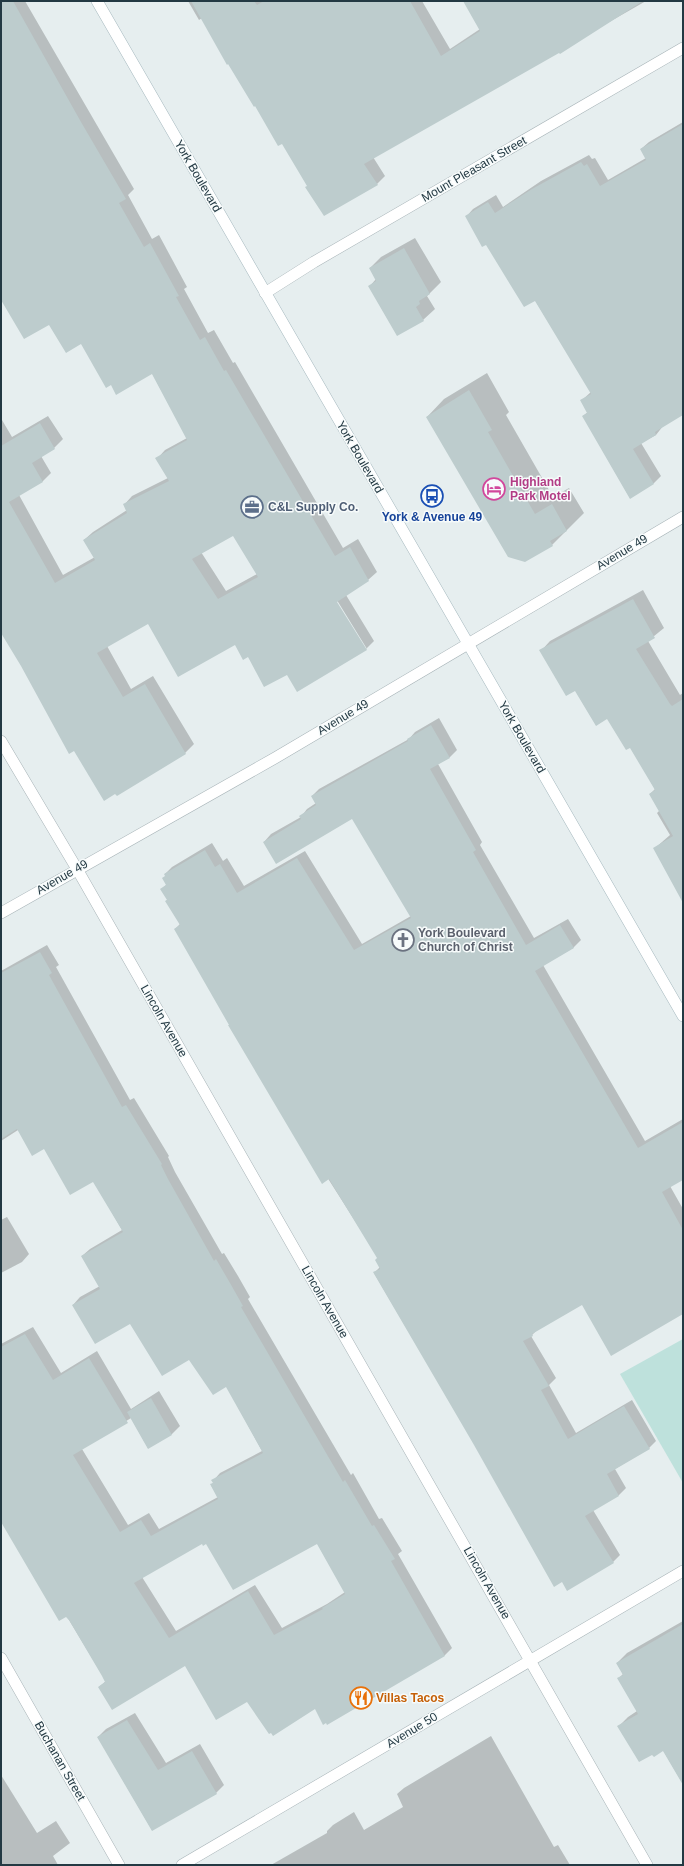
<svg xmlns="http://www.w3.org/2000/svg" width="684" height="1866" viewBox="0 0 684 1866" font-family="Helvetica,sans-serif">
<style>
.green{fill:#bee1dc}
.shadow{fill:#0003;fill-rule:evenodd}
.building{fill:#bdcccd;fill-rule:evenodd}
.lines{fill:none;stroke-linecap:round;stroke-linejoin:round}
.minor-casing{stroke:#a8b4b8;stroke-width:12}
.tertiary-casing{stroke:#a8b4b8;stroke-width:12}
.secondary-casing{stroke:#a6b9bf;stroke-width:12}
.minor{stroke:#fff;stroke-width:11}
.tertiary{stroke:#fff;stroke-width:11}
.secondary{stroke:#fff;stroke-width:11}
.labels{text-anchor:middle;stroke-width:3;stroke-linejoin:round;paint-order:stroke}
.street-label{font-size:12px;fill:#233943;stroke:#f7fbfb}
.hotel-label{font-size:12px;font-weight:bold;fill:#b23c85;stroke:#f7fbfb;text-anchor:start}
.service-label{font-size:12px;font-weight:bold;fill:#4e5e75;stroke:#f7fbfb;text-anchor:start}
.transit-label{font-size:12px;font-weight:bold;fill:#164399;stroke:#f7fbfb}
.worship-label{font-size:12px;font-weight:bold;fill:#5b616d;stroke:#f7fbfb;text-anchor:start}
.food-label{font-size:12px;font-weight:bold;fill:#c56008;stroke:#f7fbfb;text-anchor:start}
</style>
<rect width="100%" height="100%" fill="#e6eeef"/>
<polygon class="green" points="683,1339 683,1483 620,1374"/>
<g class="shadow">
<path d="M 1,1 L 25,1 L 134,189 L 128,195 L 152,239 L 159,235 L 187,287 L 184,289 L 208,333 L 214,330 L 233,363 L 235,362 L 343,548 L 358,539 L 377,572 L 368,580 L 346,595 L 374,641 L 366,649 L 287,674 L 248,656 L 235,644 L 148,622 L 107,646 L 131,689 L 153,676 L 194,744 L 185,753 L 117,794 L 22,665 L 1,631 L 1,421 L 2,420 L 12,437 L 48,416 L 63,439 L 54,448 L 41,456 L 51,473 L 43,481 L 19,495 L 63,575 L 95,557 L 84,540 L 93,532 L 127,510 L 124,505 L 132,496 L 168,478 L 157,459 L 165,450 L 187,438 L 152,373 L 111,384 L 81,343 L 50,323 L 1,298 ZM 233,534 L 257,574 L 226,591 L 201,552 ZM 335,597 L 367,649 L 364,649 L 333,598 Z"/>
<polygon points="188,1 422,1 450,49 480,29 464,1 646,1 373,157 385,176 377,184 308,185 283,143 202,18 199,20"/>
<polygon points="683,122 683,414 663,426 656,435 641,443 661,476 654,483 630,498 583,416 588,412 581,401 591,392 535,300 487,244 466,217 473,209 496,195 503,207 541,181 589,155 592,159 595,158 608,180 646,158 641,149 649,142"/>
<polygon points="415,238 441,282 427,296 435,309 423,320 370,286 376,279 370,268 381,257"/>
<polygon points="487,373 509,412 506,415 553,497 569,488 584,513 552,545 525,561 427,417 444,399"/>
<polygon points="643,590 664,628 648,641 680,695 683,693 683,869 654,849 670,835 657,813 660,810 650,794 655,789 631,746 608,718 575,690 541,651 550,641"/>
<polygon points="439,718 457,750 450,757 438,764 482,842 480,845 534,938 568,919 581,940 573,948 543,965 645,1141 683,1119 683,1179 670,1186 683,1209 683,1313 582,1303 538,1329 531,1336 556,1378 549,1385 576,1433 632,1400 656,1441 649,1448 615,1469 626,1488 619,1495 593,1510 620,1555 613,1562 475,1444 374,1273 380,1267 378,1257 230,1025 175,929 180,924 166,901 168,899 162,889 167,884 165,874 172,867 212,843 223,861 227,858 244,886 305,851 362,944 411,916 352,817 264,842 271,834 301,817 307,809 316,803 312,796 319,789 409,739 415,732"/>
<path d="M 47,945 L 59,965 L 56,967 L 130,1100 L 134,1098 L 169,1156 L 168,1157 L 175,1172 L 222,1254 L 224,1253 L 238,1276 L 250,1297 L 248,1299 L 351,1475 L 353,1473 L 379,1519 L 382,1518 L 402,1551 L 398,1554 L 452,1648 L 445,1655 L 328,1723 L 316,1708 L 248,1701 L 185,1665 L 99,1687 L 106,1681 L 69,1620 L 1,1518 L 1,1344 L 33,1327 L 61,1373 L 97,1351 L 131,1409 L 159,1391 L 180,1426 L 172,1434 L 148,1448 L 131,1418 L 82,1449 L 128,1525 L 149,1513 L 159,1529 L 218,1497 L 211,1485 L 214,1482 L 213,1481 L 220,1473 L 262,1451 L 226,1385 L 189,1358 L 131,1323 L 73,1305 L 80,1297 L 100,1286 L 82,1256 L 90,1249 L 122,1230 L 94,1181 L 18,1130 L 1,1141 L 1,971 ZM 202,1543 L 317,1543 L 345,1592 L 327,1604 L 282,1628 L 255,1585 L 176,1631 L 142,1577 Z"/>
<polygon points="7,1217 29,1254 22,1262 1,1273 1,1220"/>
<polygon points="683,1621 683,1784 663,1750 619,1726 628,1717 637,1711 619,1678 623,1674 617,1663 627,1653"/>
<polygon points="135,1713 166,1763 200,1744 224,1785 216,1793 152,1830 98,1737 106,1729"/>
<polygon points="491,1736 554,1847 558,1845 570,1865 271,1865 327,1833 327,1831 333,1825 354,1812 364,1830 403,1807 397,1794 404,1788"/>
<polygon points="1,1775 37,1833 56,1821 70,1843 53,1856 58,1865 1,1865"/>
</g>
<g class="building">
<path d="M 1,1 L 13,1 L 81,122 L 126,199 L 119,203 L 144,247 L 150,243 L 179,296 L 176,297 L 200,340 L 205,337 L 224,371 L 226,370 L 335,556 L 350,547 L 369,581 L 337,602 L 367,650 L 297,692 L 287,675 L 264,687 L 248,657 L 243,660 L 235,645 L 178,677 L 148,624 L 97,653 L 123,697 L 145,684 L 186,754 L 117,796 L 115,794 L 104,801 L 74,751 L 69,754 L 21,666 L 1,633 L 1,446 L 40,423 L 55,449 L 32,463 L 43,482 L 9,502 L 55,583 L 95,560 L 83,540 L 127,513 L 123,504 L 169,481 L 155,458 L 187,440 L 152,374 L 116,395 L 111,385 L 106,388 L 81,344 L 66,353 L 49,325 L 24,339 L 1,300 ZM 233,536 L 258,577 L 218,599 L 192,559 Z"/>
<polygon points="191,1 254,1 257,5 264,1 410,1 441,56 480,31 463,1 643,1 560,54 559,53 364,164 378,185 324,216 305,187 307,186 282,144 278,146 255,106 254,107 228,64 227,65"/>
<polygon points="683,124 683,415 655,432 656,435 633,449 654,484 630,499 582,416 587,413 580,400 591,394 535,301 524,307 486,245 482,247 465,216 488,202 495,213 532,189 581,162 584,166 587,164 600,186 646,160 640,149"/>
<polygon points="404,248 430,294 419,301 420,304 416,307 424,321 397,336 368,286 376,281 369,268"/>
<polygon points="469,390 492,430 488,432 535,514 552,504 567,531 550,541 553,546 525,562 508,557 426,417"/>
<polygon points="633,599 655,638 636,649 670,704 672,706 683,699 683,903 653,848 673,836 649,794 655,790 630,748 626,750 607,719 596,726 575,691 566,696 539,650"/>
<polygon points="431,725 450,758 430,769 476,850 473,852 526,945 560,925 574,948 535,971 638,1148 683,1122 683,1180 662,1192 683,1230 683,1314 611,1356 582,1305 532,1334 533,1336 523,1341 549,1386 541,1390 568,1439 624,1406 650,1449 607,1474 619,1496 585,1516 614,1563 567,1591 562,1582 554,1587 474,1445 373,1272 380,1269 375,1260 377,1258 329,1179 322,1184 228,1025 229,1025 174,929 180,925 165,901 167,900 160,889 166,885 162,878 165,876 164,874 205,850 215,867 220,864 237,893 297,858 354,950 411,918 352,819 276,864 263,842 301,819 299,816 316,805 311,796 408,741 407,739"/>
<path d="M 40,952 L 52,973 L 49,975 L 122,1107 L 126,1105 L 162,1164 L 161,1165 L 168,1179 L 214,1261 L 216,1259 L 230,1283 L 243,1306 L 241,1307 L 343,1482 L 345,1480 L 372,1526 L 374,1525 L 395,1559 L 391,1561 L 445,1656 L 327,1725 L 326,1723 L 323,1725 L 315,1709 L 273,1736 L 271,1733 L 269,1734 L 247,1702 L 216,1720 L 185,1666 L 112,1710 L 98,1687 L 105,1682 L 102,1676 L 69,1620 L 66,1617 L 59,1621 L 1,1522 L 1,1347 L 25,1334 L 53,1380 L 89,1358 L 128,1423 L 73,1455 L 120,1532 L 141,1520 L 151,1536 L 218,1499 L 210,1484 L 213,1483 L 211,1480 L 263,1453 L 226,1387 L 213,1395 L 189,1360 L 162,1376 L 130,1324 L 95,1344 L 72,1305 L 100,1289 L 81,1256 L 123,1232 L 93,1182 L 70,1195 L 44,1149 L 32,1156 L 17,1129 L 1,1139 L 1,973 ZM 202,1544 L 203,1546 L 206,1544 L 233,1590 L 317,1544 L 345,1594 L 322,1608 L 323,1609 L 274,1635 L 248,1591 L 169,1638 L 134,1583 Z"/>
<polygon points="151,1398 172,1435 148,1449 127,1412"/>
<polygon points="683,1624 683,1785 663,1751 654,1757 652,1755 639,1762 617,1726 638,1714 617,1678 623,1675 616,1663"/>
<polygon points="127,1720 158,1770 192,1751 217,1794 152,1831 97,1737"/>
</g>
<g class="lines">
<g class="minor-casing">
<g id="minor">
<polyline points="265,293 314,262 683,48"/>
<polyline points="1,741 77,869 647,1865"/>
<polyline points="1,913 275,758 683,517"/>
<polyline points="1,1658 119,1865"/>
</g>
</g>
<g class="tertiary-casing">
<polyline id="tertiary" points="182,1865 683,1571"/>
</g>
<g class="secondary-casing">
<polyline id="secondary" points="97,1 683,1016"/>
</g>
<use href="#minor" class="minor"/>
<use href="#tertiary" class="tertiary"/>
<use href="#secondary" class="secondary"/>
</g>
<defs>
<g id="hotel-ring" transform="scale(1.15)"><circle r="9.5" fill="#f7fbfb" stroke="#d1479c" stroke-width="1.5"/><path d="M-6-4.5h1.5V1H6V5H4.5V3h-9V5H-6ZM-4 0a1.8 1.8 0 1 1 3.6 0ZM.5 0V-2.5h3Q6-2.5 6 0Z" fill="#d1479c"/></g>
<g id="bus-ring" transform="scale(1.15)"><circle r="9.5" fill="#f7fbfb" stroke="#1a4fb4" stroke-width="1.5"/><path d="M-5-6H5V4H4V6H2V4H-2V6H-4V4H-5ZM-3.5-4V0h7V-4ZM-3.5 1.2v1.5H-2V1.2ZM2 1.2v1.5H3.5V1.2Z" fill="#1a4fb4"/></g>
<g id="office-ring" transform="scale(1.15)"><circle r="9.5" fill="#f7fbfb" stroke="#5c6f8a" stroke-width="1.5"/><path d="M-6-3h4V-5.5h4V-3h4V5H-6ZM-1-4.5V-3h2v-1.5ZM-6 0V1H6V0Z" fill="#5c6f8a"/></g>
<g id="church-ring" transform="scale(1.15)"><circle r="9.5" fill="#f7fbfb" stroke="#6b7280" stroke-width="1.5"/><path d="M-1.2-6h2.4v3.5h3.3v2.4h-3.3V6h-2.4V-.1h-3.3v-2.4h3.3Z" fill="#6b7280"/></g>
<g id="restaurant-ring" transform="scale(1.15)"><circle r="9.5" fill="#f7fbfb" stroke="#e8710a" stroke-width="1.5"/><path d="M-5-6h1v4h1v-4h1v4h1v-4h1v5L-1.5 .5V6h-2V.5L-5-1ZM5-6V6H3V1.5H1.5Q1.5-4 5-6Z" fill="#e8710a"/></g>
</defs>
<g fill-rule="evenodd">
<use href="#hotel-ring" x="494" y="489"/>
<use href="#bus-ring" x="432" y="496"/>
<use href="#office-ring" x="252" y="507"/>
<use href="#church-ring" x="403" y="940"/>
<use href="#restaurant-ring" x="361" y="1698"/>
</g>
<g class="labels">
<g class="street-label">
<text transform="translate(474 169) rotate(-30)" y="4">Mount Pleasant Street</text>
<text transform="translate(198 176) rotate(60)" y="4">York Boulevard</text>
<text transform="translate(360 457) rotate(60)" y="4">York Boulevard</text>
<text transform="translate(622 552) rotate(-31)" y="4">Avenue 49</text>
<text transform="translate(343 717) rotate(-31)" y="4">Avenue 49</text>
<text transform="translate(522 737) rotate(60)" y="4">York Boulevard</text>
<text transform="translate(62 877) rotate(-30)" y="4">Avenue 49</text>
<text transform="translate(164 1021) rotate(60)" y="4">Lincoln Avenue</text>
<text transform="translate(325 1302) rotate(60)" y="4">Lincoln Avenue</text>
<text transform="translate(487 1583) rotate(60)" y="4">Lincoln Avenue</text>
<text transform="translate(412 1730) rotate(-31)" y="4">Avenue 50</text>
<text transform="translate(60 1761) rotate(60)" y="4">Buchanan Street</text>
</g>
<g class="hotel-label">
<text x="510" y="486">Highland<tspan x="510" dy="14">Park Motel</tspan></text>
</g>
<g class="service-label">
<text x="268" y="511">C&amp;L Supply Co.</text>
</g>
<g class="transit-label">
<text x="432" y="521">York &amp; Avenue 49</text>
</g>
<g class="worship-label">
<text x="418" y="937">York Boulevard<tspan x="418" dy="14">Church of Christ</tspan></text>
</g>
<g class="food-label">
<text x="376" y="1702">Villas Tacos</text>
</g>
</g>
<rect width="684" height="1866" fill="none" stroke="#233943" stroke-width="4"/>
</svg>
